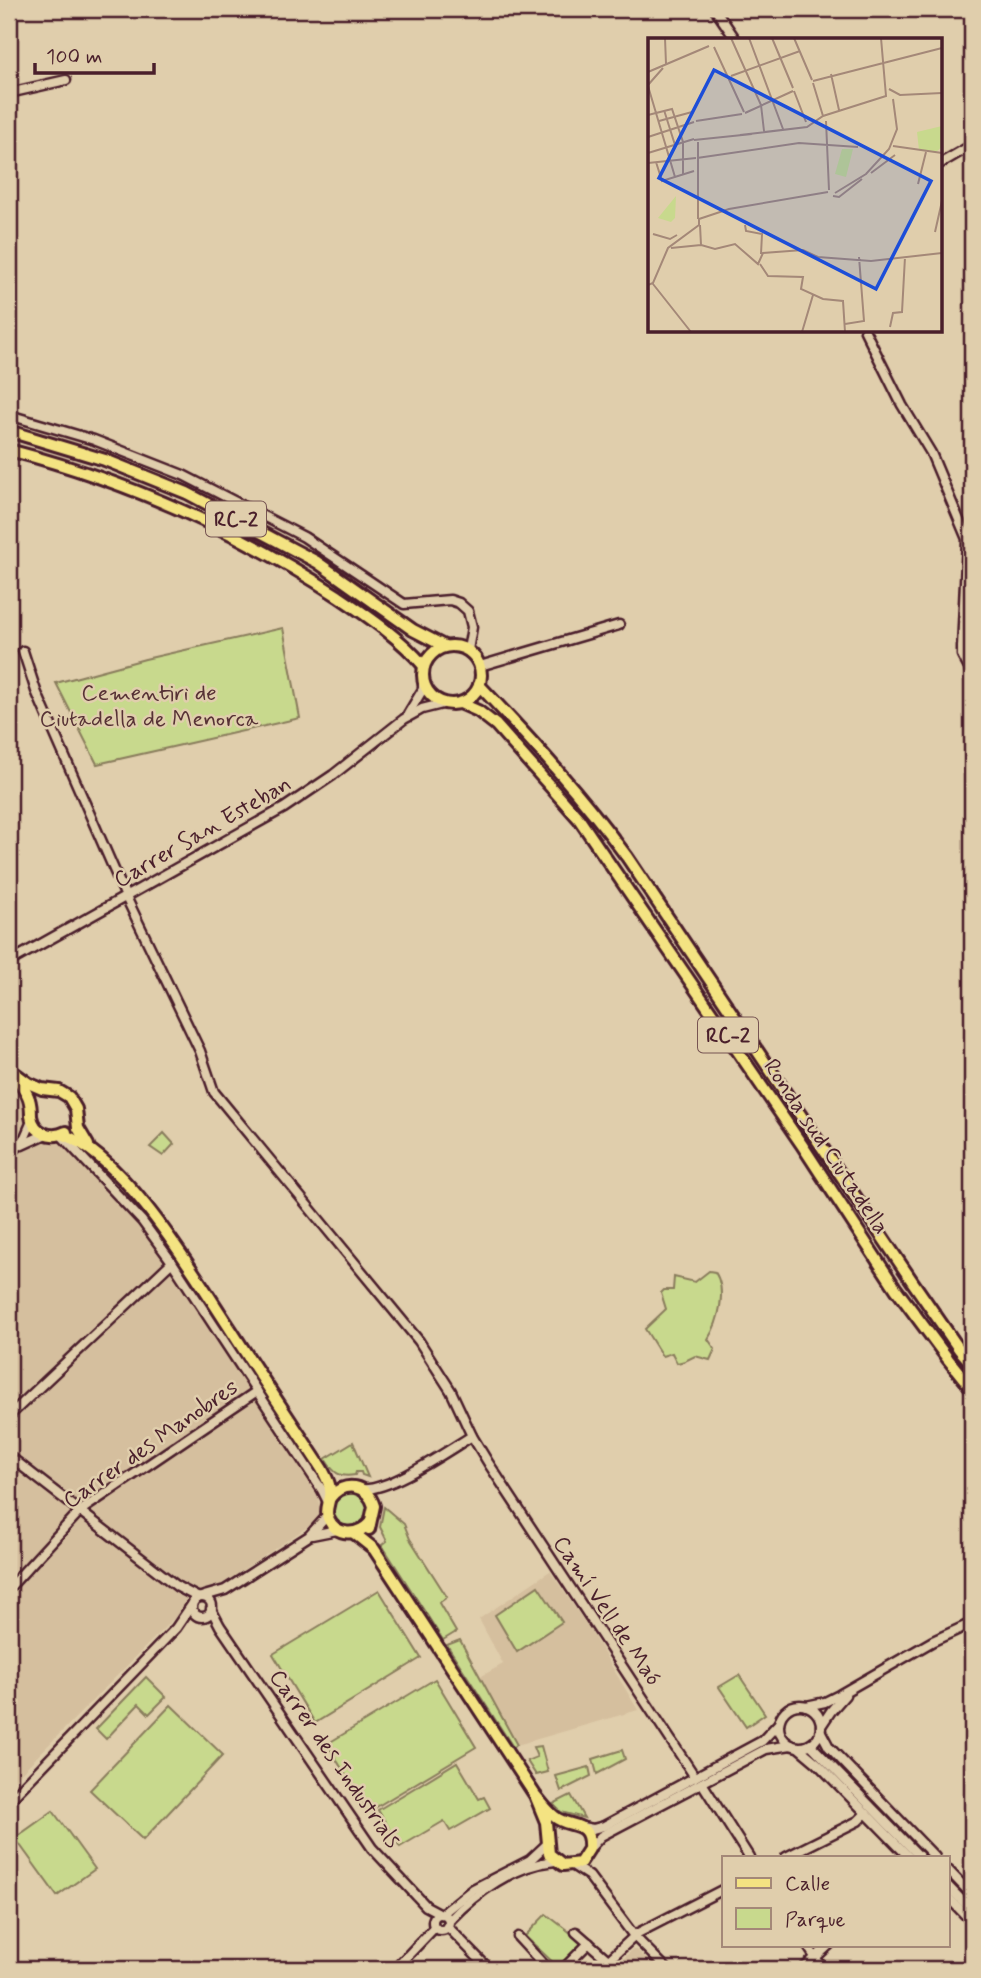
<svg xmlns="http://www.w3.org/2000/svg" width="981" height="1978" viewBox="0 0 981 1978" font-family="Mynerve,sans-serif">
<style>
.built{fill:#d5bf9e}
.green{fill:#c8d98d;stroke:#897c5c;stroke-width:2}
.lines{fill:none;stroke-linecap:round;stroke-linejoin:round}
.minor-casing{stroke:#4a1f2b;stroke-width:13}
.major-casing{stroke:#4a1f2b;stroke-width:16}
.minor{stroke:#e0ceac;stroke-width:8}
.major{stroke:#f4e382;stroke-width:10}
.labels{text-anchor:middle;stroke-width:5;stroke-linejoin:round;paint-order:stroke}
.shield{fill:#e0ceac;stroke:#775452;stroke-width:2}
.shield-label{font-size:21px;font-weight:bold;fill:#4a1f2b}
.park-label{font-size:23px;fill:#573235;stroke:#e0ceac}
.street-label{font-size:23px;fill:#4a1f2b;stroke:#e0ceac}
.inset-road{fill:none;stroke:#a48878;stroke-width:2}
.view{fill:#1d4ed8;fill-opacity:0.15;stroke:#1d4ed8;stroke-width:3.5}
.inset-edge{fill:none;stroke:#4a1f2b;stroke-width:3.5}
</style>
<rect width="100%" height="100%" fill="#e0ceac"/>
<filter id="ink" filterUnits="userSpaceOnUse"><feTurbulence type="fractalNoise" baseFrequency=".0143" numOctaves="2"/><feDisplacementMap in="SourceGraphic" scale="14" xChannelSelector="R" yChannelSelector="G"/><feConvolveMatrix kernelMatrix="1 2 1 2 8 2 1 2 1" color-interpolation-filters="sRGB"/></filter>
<g filter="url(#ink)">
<g class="built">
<polygon points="9,1080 24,1099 24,1124 40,1141 75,1142 120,1187 150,1221 322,1481 318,1496 321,1518 180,1612 9,1785"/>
<polygon points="550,1571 588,1627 638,1710 517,1745 480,1677 503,1664 479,1619"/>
<polygon points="632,1950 637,1950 656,1969 619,1969 616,1966"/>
</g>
<g class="green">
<polygon points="283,628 300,718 97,764 56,683 145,659"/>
<polygon points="164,1133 174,1144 163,1156 150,1147"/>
<path d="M 709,1271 L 715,1272 C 727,1290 719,1322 708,1339 L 715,1349 L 710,1360 L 695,1356 L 685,1361 L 677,1363 L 672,1353 L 662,1356 L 645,1329 L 666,1309 L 661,1293 L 664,1290 L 673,1290 L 674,1277 L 695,1282 Z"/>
<path d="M 353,1442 L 368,1477 L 362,1475 L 361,1472 L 356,1472 L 355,1475 C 339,1478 334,1473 325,1459 Z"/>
<circle cx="350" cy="1511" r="18"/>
<polygon points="384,1507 404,1524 410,1539 447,1597 439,1603 456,1632 443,1640 382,1545 387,1541 380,1527"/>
<polygon points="538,1586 562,1622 517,1652 495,1615"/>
<polygon points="379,1590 421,1658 315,1723 273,1654"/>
<polygon points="460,1640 517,1745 513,1747 447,1645"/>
<polygon points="739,1675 765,1714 746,1727 719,1687"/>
<polygon points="146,1677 166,1697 149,1714 139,1704 106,1739 96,1729"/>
<polygon points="435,1679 476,1747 368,1812 327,1744"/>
<polygon points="171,1705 223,1755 143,1840 90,1790"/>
<polygon points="541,1746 548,1772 536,1775 527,1761 537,1757 533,1747"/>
<polygon points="622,1750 625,1759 597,1774 593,1759"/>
<polygon points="457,1762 479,1799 484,1797 490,1808 450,1831 444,1821 400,1847 378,1810"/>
<polygon points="589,1767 591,1776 561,1791 556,1776"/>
<polygon points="571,1795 584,1818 561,1812 553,1804"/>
<polygon points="53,1811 95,1869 57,1896 15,1838"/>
<polygon points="546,1914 584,1943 559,1968 525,1936"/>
</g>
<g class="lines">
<g class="minor-casing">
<g id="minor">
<polyline points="715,9 736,40"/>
<polyline points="9,93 66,80"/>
<polyline points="941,163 972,145"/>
<polyline points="865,331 902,405 931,453 967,539 962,647 962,655 972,674"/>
<polyline points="9,415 94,440 183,475 304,537 404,604 450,600 459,603 468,611 472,627 468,650"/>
<polyline points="23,651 36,691 126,897 200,1051 214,1092 419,1341 451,1391 472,1436 489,1464 695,1777"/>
<polyline points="480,666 619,625"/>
<polyline points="408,714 423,689 423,679"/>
<polyline points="9,962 284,808 333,775 404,719 422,709 446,703"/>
<polyline points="63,1137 142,1221 172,1262 322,1490 328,1502"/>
<polyline points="22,1145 46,1134"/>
<polyline points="9,1157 25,1137 32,1121"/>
<polyline points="9,1416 172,1262"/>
<polyline points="9,1456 178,1587 197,1597"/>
<path d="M 361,1489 C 389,1492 447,1451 472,1436"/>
<polyline points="312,1535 337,1530"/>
<polyline points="9,1588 80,1511 257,1391"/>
<polyline points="204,1596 225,1590 309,1536 327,1516"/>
<circle cx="202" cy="1607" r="10"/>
<polyline points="211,1609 220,1626 372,1848 426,1906 441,1914"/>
<circle cx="800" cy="1726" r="21"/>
<polyline points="806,1706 825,1702 839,1695 933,1641 972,1623"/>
<polyline points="821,1726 831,1711 845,1695"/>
<polyline points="821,1732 829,1747 935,1857"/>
<polyline points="811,1745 920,1857"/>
<polyline points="798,1747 817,1763 909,1857"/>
<polyline points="702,1783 749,1857"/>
<polyline points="9,1801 176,1628 191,1606"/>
<polyline points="582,1827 593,1829 604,1826 762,1741 779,1723"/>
<polyline points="589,1849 601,1836 766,1749 791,1745"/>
<polyline points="786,1857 858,1821 866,1813"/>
<polyline points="572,1865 589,1876 634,1936 667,1969"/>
<polyline points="948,1870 972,1895"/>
<polyline points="948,1886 972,1911"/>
<polyline points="948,1897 972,1922"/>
<polyline points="442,1914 473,1889 530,1860 546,1845"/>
<circle cx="441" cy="1922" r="8"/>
<path d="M 449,1921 C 476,1892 514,1865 555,1861"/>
<polyline points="447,1926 489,1969"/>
<polyline points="576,1932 608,1960"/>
<polyline points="518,1937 544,1965 540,1969"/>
<polyline points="807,1945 823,1969"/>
<polyline points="395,1969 435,1927"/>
<polyline points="563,1969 589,1943"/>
<polyline points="599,1969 638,1933 724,1889"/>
<polyline points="803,1969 829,1945"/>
<polyline points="968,1969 972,1965"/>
</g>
</g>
<g class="major-casing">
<g id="major">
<polyline points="9,431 105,460 187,493 317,562 413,630 444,646"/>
<path d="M 9,450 C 125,480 237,530 338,596 C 369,617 399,637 424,666"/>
<circle cx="452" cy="675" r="29"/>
<path d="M 479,685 C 533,742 581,794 627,857 L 914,1284 L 959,1349 L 972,1364"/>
<polyline points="460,703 478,711 496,725 579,819 802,1145 896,1289 948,1359 972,1389"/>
<polyline points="9,1069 28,1083 42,1089 59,1091 69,1097 76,1109 78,1128 88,1145"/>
<path d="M 18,1080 C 22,1086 27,1092 29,1099 C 31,1105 31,1110 31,1116 C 34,1134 52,1139 66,1132"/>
<path d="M 62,1134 C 126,1157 194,1274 231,1330 C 261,1377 292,1423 322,1469 C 326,1477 332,1487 330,1496 C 329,1504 325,1510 328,1518 C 336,1537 358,1536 370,1523"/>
<path d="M 330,1498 C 344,1480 367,1484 374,1506 L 369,1529"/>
<path d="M 354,1533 L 374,1549 L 535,1795 C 541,1802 547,1811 555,1817 C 570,1829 591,1819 589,1849 L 580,1863 L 563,1865 L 549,1854 L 546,1822 L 535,1795"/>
</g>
</g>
<use href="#minor" class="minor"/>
<use href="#major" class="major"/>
</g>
</g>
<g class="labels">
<g class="shield">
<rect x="206" y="501.5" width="60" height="35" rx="5"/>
<rect x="698" y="1017.5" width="60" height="35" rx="5"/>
</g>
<g class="shield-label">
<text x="236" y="526">RC-2</text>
<text x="728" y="1042">RC-2</text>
</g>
<g class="park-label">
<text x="149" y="700">Cementiri de<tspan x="149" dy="26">Ciutadella de Menorca</tspan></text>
</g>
<g class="street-label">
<text transform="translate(202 831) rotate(-30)" y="8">Carrer San Esteban</text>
<text transform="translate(827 1146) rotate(56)" y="8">Ronda sud Ciutadella</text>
<text transform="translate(150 1443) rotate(-35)" y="8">Carrer des Manobres</text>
<text transform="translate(608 1610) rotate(56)" y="8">Camí Vell de Maó</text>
<text transform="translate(336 1758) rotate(55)" y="8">Carrer des Industrials</text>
</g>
</g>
<g transform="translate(648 38)">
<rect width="294" height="294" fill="#e0ceac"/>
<path d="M 294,88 L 294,109 L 288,114 L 271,112 L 269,94 ZM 194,111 L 205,111 L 198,139 L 187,136 ZM 28,158 L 27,180 L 23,184 L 10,180 Z" fill="#c8d98d"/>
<path class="inset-road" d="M 17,0 L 18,26M 83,0 L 113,67 L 116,93M 101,0 L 135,91M 124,0 L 145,50M 146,0 L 164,42M 66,9 L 96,74M 0,34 L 61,8M 183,36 L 191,72M 83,38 L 152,13M 165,43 L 294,10M 165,45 L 175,78M 0,47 L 15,30M 0,48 L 27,139M 241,51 L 252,57 L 294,55M 146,53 L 158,84M 16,72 L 27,107M 97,75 L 145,53M 0,77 L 24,71 L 35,104 L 35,136M 11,83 L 44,74M 48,83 L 94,76M 178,83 L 181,152M 92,97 L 159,89 L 175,78 L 238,58 L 233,0M 0,99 L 46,84M 56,101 L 46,102 L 104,96M 245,108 L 294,115M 0,115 L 46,101M 49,120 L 151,105 L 210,109M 294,123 L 294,157M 8,124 L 14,143 L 46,133M 0,125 L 48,120M 223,135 L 247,117M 270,146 L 278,114M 187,155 L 218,136 L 241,111 L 249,91 L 245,61M 185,158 L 191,159 L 214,141M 50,181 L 50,104M 51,181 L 81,171 L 180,154M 52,187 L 53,207 L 67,211 L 87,206 L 110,226 L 115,215 L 155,212 L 170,219 L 223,223 L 294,215M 97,187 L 98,193 L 114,196 L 113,216M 287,194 L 294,163M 5,196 L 22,201 L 29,197M 23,210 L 53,207M 112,226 L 120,238 L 155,239 L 153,251 L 175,261 L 195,263 L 197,294M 5,246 L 43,294M 0,247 L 5,245 L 20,210 L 51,187 L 51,181M 197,286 L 216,283 L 211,219M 242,289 L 245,275 L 254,274 L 257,219M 154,294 L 165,257"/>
<path class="view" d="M 66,32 L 283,143 L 228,251 L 11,140 Z"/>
<rect width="294" height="294" class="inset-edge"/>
</g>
<rect width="981" height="1978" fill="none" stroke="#e0ceac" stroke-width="35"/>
<rect x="18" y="18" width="946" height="1943" fill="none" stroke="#4a1f2b" stroke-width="2.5" filter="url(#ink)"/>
<rect x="722" y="1856" width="228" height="91" fill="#e0ceac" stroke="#a48878" stroke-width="2"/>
<rect x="736" y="1878" width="35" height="10" fill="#f4e382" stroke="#a48878" stroke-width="2"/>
<text x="785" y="1890" font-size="21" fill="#4a1f2b">Calle</text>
<rect x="736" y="1908" width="35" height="21" fill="#c8d98d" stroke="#a48878" stroke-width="2"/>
<text x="785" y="1926" font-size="21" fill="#4a1f2b">Parque</text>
<path d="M35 63v10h119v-10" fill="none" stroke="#4a1f2b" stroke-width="3.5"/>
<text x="46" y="63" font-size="21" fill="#4a1f2b" stroke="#e0ceac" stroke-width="5" paint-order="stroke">100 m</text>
</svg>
